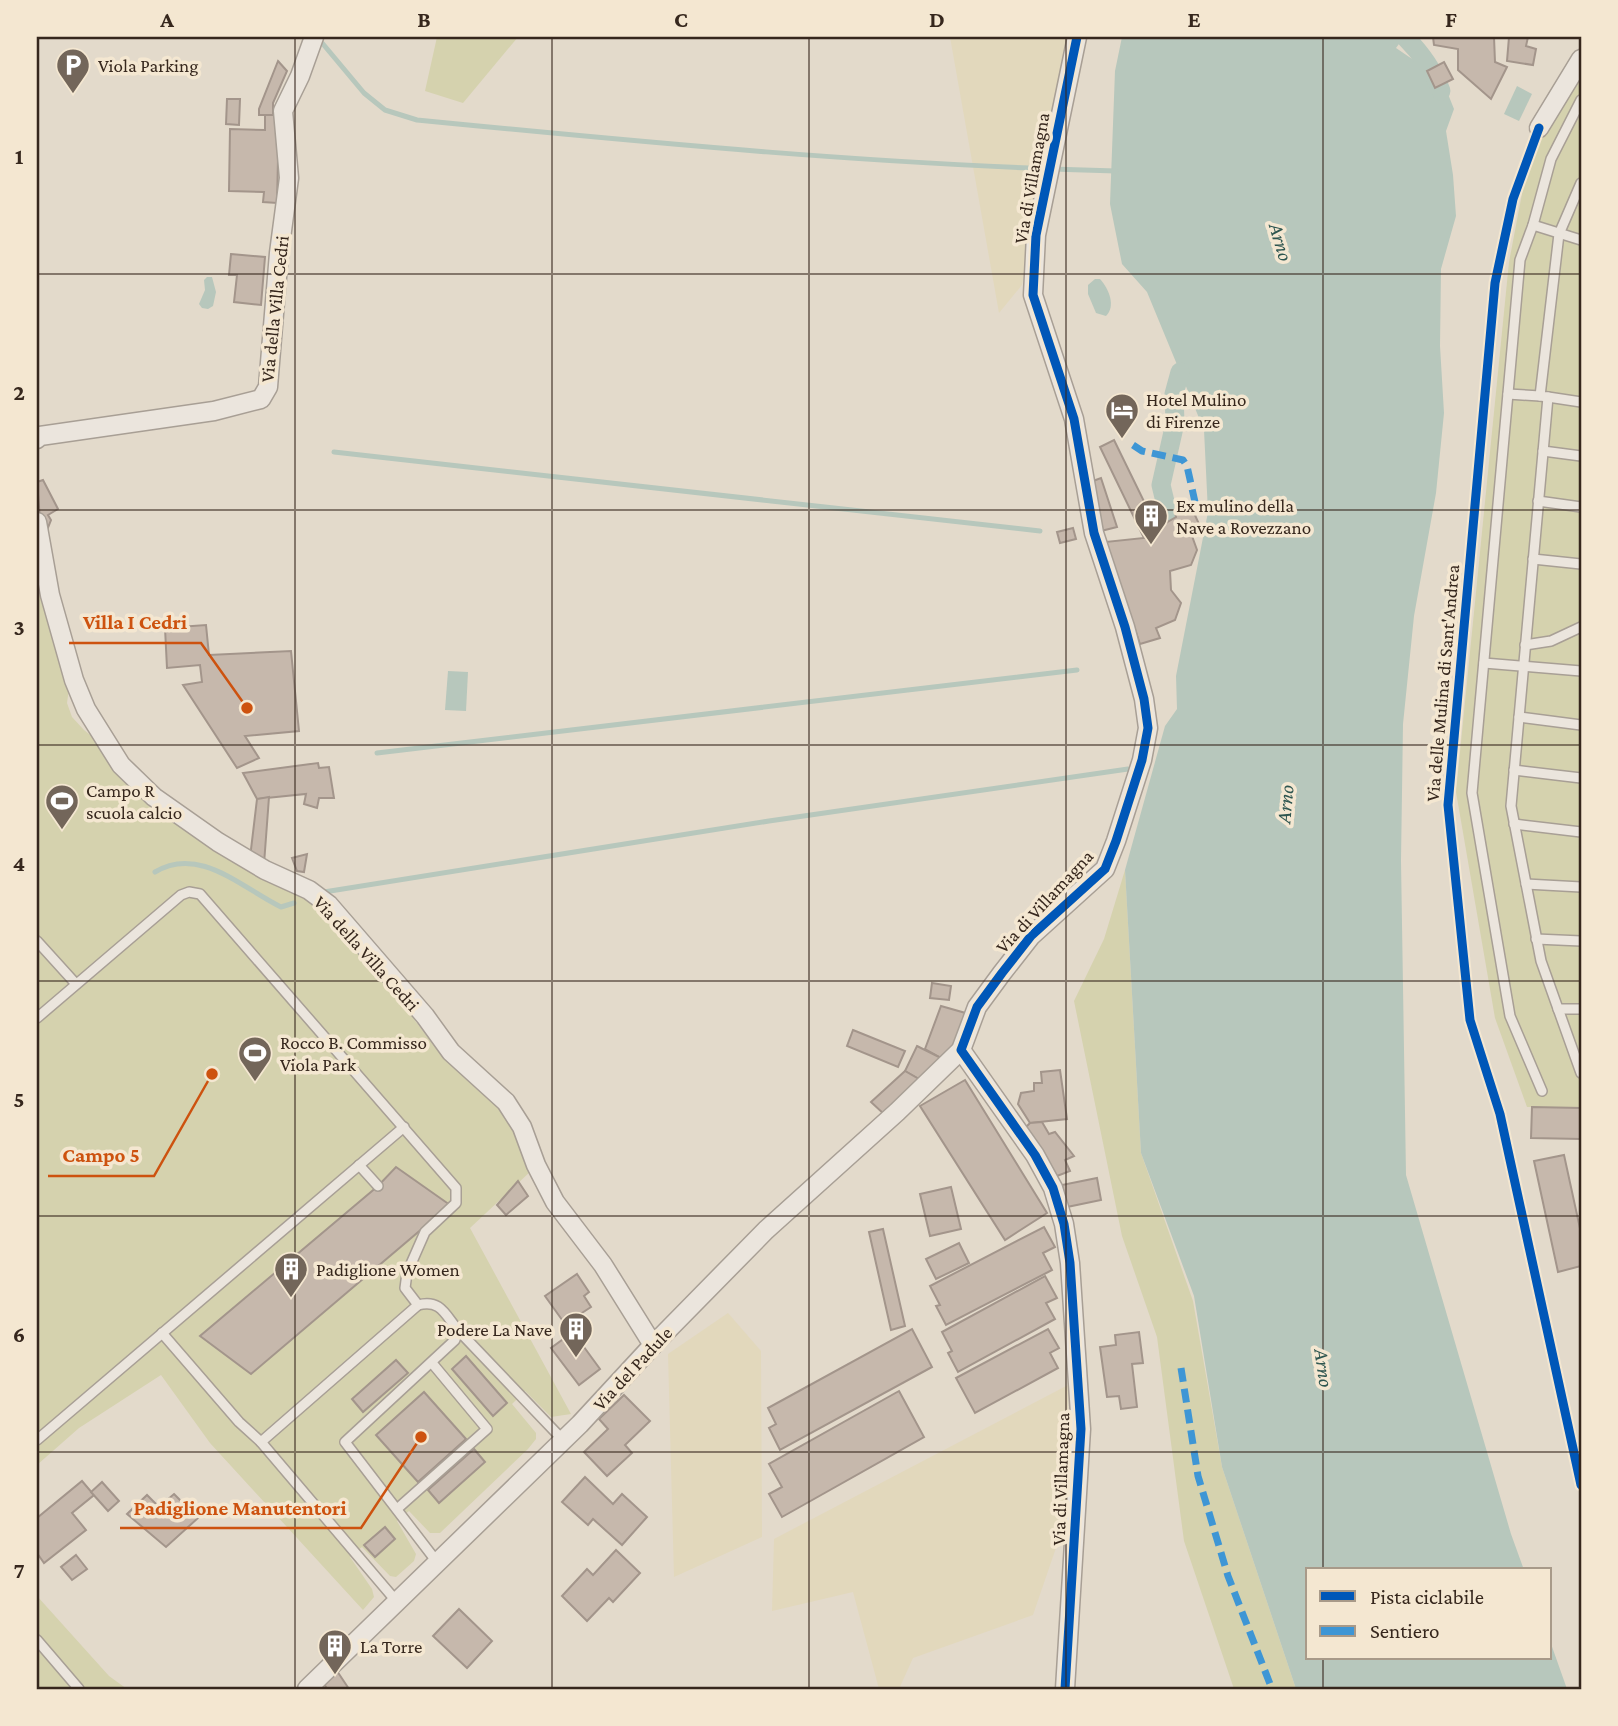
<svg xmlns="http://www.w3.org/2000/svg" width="1618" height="1726" viewBox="0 0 1618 1726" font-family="'Crimson Pro',serif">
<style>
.farmland{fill:#e2d8bc}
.green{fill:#d5d2ae}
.water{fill:#b7c7bc}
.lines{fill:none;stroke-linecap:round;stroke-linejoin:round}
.stream{stroke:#b7c7bc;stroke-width:5}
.canal{stroke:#b7c7bc;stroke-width:19}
.building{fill:#c6b8ac;stroke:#a3958b;stroke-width:2}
.service-casing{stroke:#a89f95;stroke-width:12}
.minor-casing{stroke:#a89f95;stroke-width:21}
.service{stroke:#ebe5dd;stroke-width:9}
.minor{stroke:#ebe5dd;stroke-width:18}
.quiet{stroke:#3e96d5;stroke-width:7;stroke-dasharray:14 7;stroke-linecap:butt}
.cycleway-casing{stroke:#f4e7d1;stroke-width:13}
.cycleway{stroke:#0057b8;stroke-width:9}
.grid{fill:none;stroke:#36271d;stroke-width:2;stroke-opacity:0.55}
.labels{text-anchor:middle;stroke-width:7;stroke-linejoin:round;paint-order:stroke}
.poi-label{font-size:19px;fill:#36271d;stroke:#f4e7d1;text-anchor:start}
.street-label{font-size:19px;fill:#36271d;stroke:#f4e7d1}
.water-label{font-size:21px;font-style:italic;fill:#2d554f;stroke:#f4e7d1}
.leader{fill:none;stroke:#cd520f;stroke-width:2.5}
.callout-dot{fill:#cd520f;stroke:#f4e7d1;stroke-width:2.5}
.callout-label{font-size:21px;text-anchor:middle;font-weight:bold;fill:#cd520f;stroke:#f4e7d1;stroke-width:7;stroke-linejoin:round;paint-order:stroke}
.neatline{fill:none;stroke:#36271d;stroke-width:2.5}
.grid-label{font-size:23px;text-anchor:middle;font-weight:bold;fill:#36271d}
</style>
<rect width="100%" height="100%" fill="#e3dacb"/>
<g class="farmland">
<polygon points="950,37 1074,37 1022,285 999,313"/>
<polygon points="728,1313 761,1351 762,1537 674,1577 668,1354"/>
<polygon points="1068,1385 1070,1507 1033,1615 913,1658 899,1689 879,1689 853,1592 772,1611 774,1539"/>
</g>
<g class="green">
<polygon points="437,37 518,37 463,103 425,91"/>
<polygon points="1581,68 1581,1107 1527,1107 1495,1018 1456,792 1509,262 1529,157 1563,79"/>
<polygon points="37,548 70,681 67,703 72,717 84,730 270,880 305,898 330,918 410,1014 438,1051 500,1108 519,1140 531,1171 470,1228 571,1414 551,1417 525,1391 512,1404 536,1433 536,1439 528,1449 440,1533 430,1533 409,1511 397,1521 416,1554 414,1561 396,1577 390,1576 362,1547 350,1557 372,1589 374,1597 363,1610 210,1443 161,1375 79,1428 37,1465"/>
<polygon points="1125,870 1141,1153 1193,1301 1222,1467 1296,1689 1234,1689 1184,1541 1157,1337 1122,1236 1074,1001 1104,939"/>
<polygon points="37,1596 109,1676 127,1689 37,1689"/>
</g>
<g class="water">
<polygon points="1122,37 1404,37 1396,48 1421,65 1436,94 1446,89 1454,109 1446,131 1453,175 1456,216 1441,269 1440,346 1444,413 1436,493 1414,616 1403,724 1401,861 1406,1175 1511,1534 1524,1570 1308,1570 1308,1658 1550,1658 1550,1641 1567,1689 1296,1689 1222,1467 1194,1296 1141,1153 1125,870 1165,726 1177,709 1176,676 1208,512 1204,430 1147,292 1122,264 1110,204 1115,71"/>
<polygon points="1517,86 1532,94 1519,121 1504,114"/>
<polygon points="207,277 212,277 216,292 213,306 208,309 202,308 199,304 205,290 204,280"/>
<path d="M 1095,279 L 1100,279 C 1109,289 1116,306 1106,316 L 1096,313 L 1088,294 L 1088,285 Z"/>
<polygon points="448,671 468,672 466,711 445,710"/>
</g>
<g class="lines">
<g class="stream">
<path d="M 323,44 L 364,93 L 385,110 L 417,120 C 650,143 882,165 1116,171"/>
<polyline points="334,452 1040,531"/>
<polyline points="377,753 1077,670"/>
<path d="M 155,872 C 199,845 242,888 281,907 L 294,903"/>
<polyline points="324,892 769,821 1128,769"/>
</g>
<g class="canal">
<path d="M 1405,37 C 1421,53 1433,69 1441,91"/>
<polyline points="1169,518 1161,485 1175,423 1174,394 1180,372"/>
</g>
</g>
<g class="building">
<polygon points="1433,37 1494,37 1495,62 1507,67 1491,99 1458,70 1458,49 1434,45"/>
<polygon points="1509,37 1528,37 1526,46 1536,49 1533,65 1507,61"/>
<polygon points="278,61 287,71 273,103 273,115 259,115 259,109"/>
<polygon points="1444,62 1453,79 1435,88 1427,71"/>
<polygon points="227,99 240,99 239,125 226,124"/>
<polygon points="265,115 279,115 277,203 263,202 264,192 229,191 230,129 265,130"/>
<polygon points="231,254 265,257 261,305 234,302 237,275 229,275"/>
<polygon points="1114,440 1157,528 1176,517 1175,510 1189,502 1199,524 1186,530 1192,536 1197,550 1191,565 1170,571 1171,590 1181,603 1175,620 1156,628 1160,638 1140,644 1105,542 1144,538 1100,447"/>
<polygon points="1101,478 1117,527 1101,531 1093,481"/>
<polygon points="43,480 58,509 48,515 51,520 47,530 41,531 37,482"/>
<polygon points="1073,528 1076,539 1060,543 1057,532"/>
<polygon points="206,625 209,655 291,651 299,731 245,736 259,758 237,768 183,685 202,682 200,665 167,668 165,628"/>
<polygon points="318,763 319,768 329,767 334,798 319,798 317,808 304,804 306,794 257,799 243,773"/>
<polygon points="269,797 264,864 250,858 257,799"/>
<polygon points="307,854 304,872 297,871 292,858"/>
<polygon points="932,983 951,986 949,1000 930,998"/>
<polygon points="941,1006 969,1014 959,1038 943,1059 925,1049"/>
<polygon points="853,1030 905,1051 898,1067 847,1046"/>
<polygon points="917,1046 943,1059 924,1082 905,1071"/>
<polygon points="1060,1070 1067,1119 1030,1123 1018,1104 1021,1093 1034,1091 1034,1083 1042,1083 1041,1072"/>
<polygon points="905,1071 924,1082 886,1116 871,1102"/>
<polygon points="965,1080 1047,1213 1005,1240 920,1106"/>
<polygon points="1532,1107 1581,1108 1581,1139 1531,1138"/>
<polygon points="1042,1122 1049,1134 1055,1132 1074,1156 1065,1160 1070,1171 1057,1176 1024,1129 1030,1123"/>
<polygon points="1564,1155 1581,1233 1581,1266 1558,1272 1534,1161"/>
<polygon points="396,1167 450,1205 251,1374 200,1336 378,1186"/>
<polygon points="1097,1178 1101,1200 1067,1207 1062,1185"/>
<polygon points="518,1181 528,1196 506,1215 497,1205"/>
<polygon points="951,1187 961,1229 930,1236 920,1194"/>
<polygon points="1044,1227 1055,1247 1043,1253 1052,1270 946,1325 936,1306 940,1305 930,1286"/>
<polygon points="883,1229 905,1326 891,1330 869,1232"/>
<polygon points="959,1243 969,1263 936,1279 926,1259"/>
<polygon points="577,1274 589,1292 584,1296 591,1307 565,1324 545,1296"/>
<polygon points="1045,1276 1057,1298 1046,1303 1055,1319 958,1372 948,1353 952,1351 942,1332"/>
<polygon points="912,1329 932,1367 780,1450 769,1428 776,1424 768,1408"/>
<polygon points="1048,1329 1059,1348 1050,1353 1058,1368 975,1413 956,1378"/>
<polygon points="573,1332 600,1369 579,1385 551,1348"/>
<polygon points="1139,1332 1143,1363 1132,1364 1137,1407 1121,1409 1119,1396 1107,1397 1100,1347 1116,1345 1115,1335"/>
<polygon points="466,1356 507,1403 493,1416 452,1369"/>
<polygon points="396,1360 408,1373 363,1412 352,1399"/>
<polygon points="899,1391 924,1437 782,1517 769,1494 782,1487 769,1464"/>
<polygon points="424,1392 466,1439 418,1482 376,1435"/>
<polygon points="624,1395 650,1421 625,1445 632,1453 607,1476 584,1452 608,1429 599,1419"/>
<polygon points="474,1449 485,1462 439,1503 428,1490"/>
<polygon points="585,1477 613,1504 622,1494 647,1517 622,1545 593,1519 588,1525 562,1502"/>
<polygon points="82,1481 94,1495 72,1513 86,1530 44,1563 37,1553 37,1518"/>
<polygon points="102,1482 119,1501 108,1511 91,1492"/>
<polygon points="174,1494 198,1518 166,1547 127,1514 147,1495 159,1507"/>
<polygon points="385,1527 395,1539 375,1557 364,1545"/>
<polygon points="616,1550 640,1573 613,1602 609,1598 587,1621 562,1596 587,1569 593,1575"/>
<polygon points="76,1555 87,1569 72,1580 61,1567"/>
<polygon points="459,1609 492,1641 467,1668 433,1636"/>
<polygon points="337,1671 349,1689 327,1689 323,1682"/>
</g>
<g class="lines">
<g class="service-casing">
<g id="service">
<polyline points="1533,225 1581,240"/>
<polyline points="1508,394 1540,396"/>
<polyline points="1548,397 1540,396 1559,234 1581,183"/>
<polyline points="1581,402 1548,397 1511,806 1541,961 1581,1073"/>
<polyline points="1543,451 1581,456"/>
<polyline points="1538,501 1581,507"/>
<polyline points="1533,559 1581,564"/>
<polyline points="1525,645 1551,641 1581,627"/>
<polyline points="1484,663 1581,671"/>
<polyline points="1519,717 1581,725"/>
<polyline points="1514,770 1581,778"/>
<polyline points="1514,824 1581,832"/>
<polyline points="1526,884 1581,887"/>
<polyline points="1536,939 1581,941"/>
<polyline points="37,941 76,984"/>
<polyline points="1558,1009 1581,1009"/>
<polyline points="37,1018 181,895 189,892 200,894 456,1188 456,1203 425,1232 407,1273 405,1288 418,1305 261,1442 397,1602"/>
<polyline points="1542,1091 1510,1016 1472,793 1520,260 1533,225 1551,159 1581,100"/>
<polyline points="359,1165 378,1186"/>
<path d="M 418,1305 C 440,1299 445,1314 457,1329 L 455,1340 L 345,1442 L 437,1562"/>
<polyline points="457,1329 563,1440"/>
<polyline points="162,1333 239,1422 261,1442"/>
<polyline points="37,1440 404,1127"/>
<polyline points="397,1509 487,1429 432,1363"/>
<polyline points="37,1640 79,1689"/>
</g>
</g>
<g class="minor-casing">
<g id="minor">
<polyline points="1539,128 1581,59"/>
<polyline points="37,439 40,436 214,411 261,399 268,387 279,253 289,178 283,111 300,76 314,37"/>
<polyline points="37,522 50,595 74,680 86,709 121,765 154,797 218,842 265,870 309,890 329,905 425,1016 451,1052 506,1102 522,1127 536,1165 555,1202 603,1265 653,1345"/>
<polyline points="961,1050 1035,1155 1053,1188 1064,1224 1070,1263 1081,1429 1065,1689"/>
<polyline points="307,1689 580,1424 653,1345 766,1230 897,1112 961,1050 977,1007 1002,973 1031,936 1105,869 1116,841 1142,760 1148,728 1144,699 1125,627 1094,533 1074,419 1033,295 1036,235 1077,37"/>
</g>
</g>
<use href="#service" class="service"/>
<use href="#minor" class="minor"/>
<g class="quiet">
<polyline points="1133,445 1142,451 1183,460 1187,466 1195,502"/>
<polyline points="1181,1368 1198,1476 1228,1576 1272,1689"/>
</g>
<g class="cycleway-casing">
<g id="cycleway">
<polyline points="1539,128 1513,199 1495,283 1448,805 1470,1020 1500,1114 1581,1485"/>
<polyline points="1065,1689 1081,1429 1070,1263 1064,1224 1053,1188 1035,1155 961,1050 977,1007 1002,973 1031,936 1105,869 1116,841 1142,760 1148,728 1144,699 1125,627 1094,533 1074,419 1033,295 1036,235 1077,37"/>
</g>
</g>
<use href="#cycleway" class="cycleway"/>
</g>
<path class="grid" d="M 295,37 L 295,1689M 552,37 L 552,1689M 809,37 L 809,1689M 1066,37 L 1066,1689M 1323,37 L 1323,1570M 37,274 L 1581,274M 37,510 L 1581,510M 37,745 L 1581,745M 37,981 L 1581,981M 37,1216 L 1581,1216M 37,1452 L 1581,1452M 1323,1658 L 1323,1689"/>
<defs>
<g id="parking-pin" transform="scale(1.75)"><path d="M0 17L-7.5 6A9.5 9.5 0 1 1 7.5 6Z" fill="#73665a" stroke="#f4e7d1"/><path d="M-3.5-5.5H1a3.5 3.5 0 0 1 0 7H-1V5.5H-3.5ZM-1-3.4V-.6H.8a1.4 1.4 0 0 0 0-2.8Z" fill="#fff"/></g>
<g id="hotel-pin" transform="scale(1.75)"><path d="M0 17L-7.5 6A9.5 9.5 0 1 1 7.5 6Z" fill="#73665a" stroke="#f4e7d1"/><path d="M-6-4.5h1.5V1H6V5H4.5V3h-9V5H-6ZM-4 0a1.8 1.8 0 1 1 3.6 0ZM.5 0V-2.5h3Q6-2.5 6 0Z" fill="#fff"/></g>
<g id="building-pin" transform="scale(1.75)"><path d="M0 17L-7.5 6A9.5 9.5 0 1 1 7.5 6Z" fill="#73665a" stroke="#f4e7d1"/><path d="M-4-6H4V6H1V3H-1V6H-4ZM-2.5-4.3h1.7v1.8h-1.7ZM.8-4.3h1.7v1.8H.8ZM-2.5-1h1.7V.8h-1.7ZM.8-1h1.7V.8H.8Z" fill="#fff"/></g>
<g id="stadium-pin" transform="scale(1.75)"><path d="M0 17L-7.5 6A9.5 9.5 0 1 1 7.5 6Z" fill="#73665a" stroke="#f4e7d1"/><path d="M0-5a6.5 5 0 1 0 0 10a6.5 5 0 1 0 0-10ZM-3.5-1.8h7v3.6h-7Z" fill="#fff"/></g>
</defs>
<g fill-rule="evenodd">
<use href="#parking-pin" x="73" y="65"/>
<use href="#hotel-pin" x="1122" y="410"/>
<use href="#building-pin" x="1151" y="516"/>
<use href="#stadium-pin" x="62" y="801"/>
<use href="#stadium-pin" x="255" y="1053"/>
<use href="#building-pin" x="291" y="1269"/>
<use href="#building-pin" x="576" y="1329"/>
<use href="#building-pin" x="335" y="1646"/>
</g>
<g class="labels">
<g class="poi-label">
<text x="98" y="72">Viola Parking</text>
<text x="1146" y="406">Hotel Mulino<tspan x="1146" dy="22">di Firenze</tspan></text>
<text x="1176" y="512">Ex mulino della<tspan x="1176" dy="22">Nave a Rovezzano</tspan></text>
<text x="86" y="797">Campo R<tspan x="86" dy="22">scuola calcio</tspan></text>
<text x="280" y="1049">Rocco B. Commisso<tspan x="280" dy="22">Viola Park</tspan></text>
<text x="316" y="1276">Padiglione Women</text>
<text x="552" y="1336" text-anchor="end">Podere La Nave</text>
<text x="360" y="1653">La Torre</text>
</g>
<g class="street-label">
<text transform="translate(1031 178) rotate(-80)" y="7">Via di Villamagna</text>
<text transform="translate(274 309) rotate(-84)" y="7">Via della Villa Cedri</text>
<text transform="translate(1442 683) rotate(-85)" y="7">Via delle Mulina di Sant'Andrea</text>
<text transform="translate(1044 901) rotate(-47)" y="7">Via di Villamagna</text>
<text transform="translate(367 953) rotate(48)" y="7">Via della Villa Cedri</text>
<text transform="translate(632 1368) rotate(-47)" y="7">Via del Padule</text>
<text transform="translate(1060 1479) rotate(-88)" y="7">Via di Villamagna</text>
</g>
<g class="water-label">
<text transform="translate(1281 242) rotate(73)" y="7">Arno</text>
<text transform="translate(1285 804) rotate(-85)" y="7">Arno</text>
<text transform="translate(1324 1368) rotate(82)" y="7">Arno</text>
</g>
</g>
<path class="leader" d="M247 708L201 643H69M212 1074L154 1176H48M421 1437L361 1528H120"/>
<g class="callout-dot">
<circle cx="247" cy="708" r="7"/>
<circle cx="212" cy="1074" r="7"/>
<circle cx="421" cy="1437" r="7"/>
</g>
<g class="callout-label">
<text x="135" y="629">Villa I Cedri</text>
<text x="101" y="1162">Campo 5</text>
<text x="240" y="1515">Padiglione Manutentori</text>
</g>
<rect width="1618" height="1726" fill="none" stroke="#f4e7d1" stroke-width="77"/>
<rect x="1306" y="1568" width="245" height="91" fill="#f4e7d1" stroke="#a89a89" stroke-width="2"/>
<rect x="1320" y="1591" width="35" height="10" fill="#0057b8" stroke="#a89a89" stroke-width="2"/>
<text x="1370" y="1604" font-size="21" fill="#36271d">Pista ciclabile</text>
<rect x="1320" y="1626" width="35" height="10" fill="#3e96d5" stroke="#a89a89" stroke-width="2"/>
<text x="1370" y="1638" font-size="21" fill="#36271d">Sentiero</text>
<rect x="38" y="38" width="1542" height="1650" class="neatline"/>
<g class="grid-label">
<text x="167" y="27">A</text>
<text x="424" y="27">B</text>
<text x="681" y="27">C</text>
<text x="937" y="27">D</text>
<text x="1194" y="27">E</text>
<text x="1451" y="27">F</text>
<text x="19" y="164">1</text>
<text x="19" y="400">2</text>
<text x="19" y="635">3</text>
<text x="19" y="871">4</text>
<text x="19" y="1107">5</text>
<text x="19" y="1342">6</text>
<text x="19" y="1578">7</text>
</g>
</svg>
